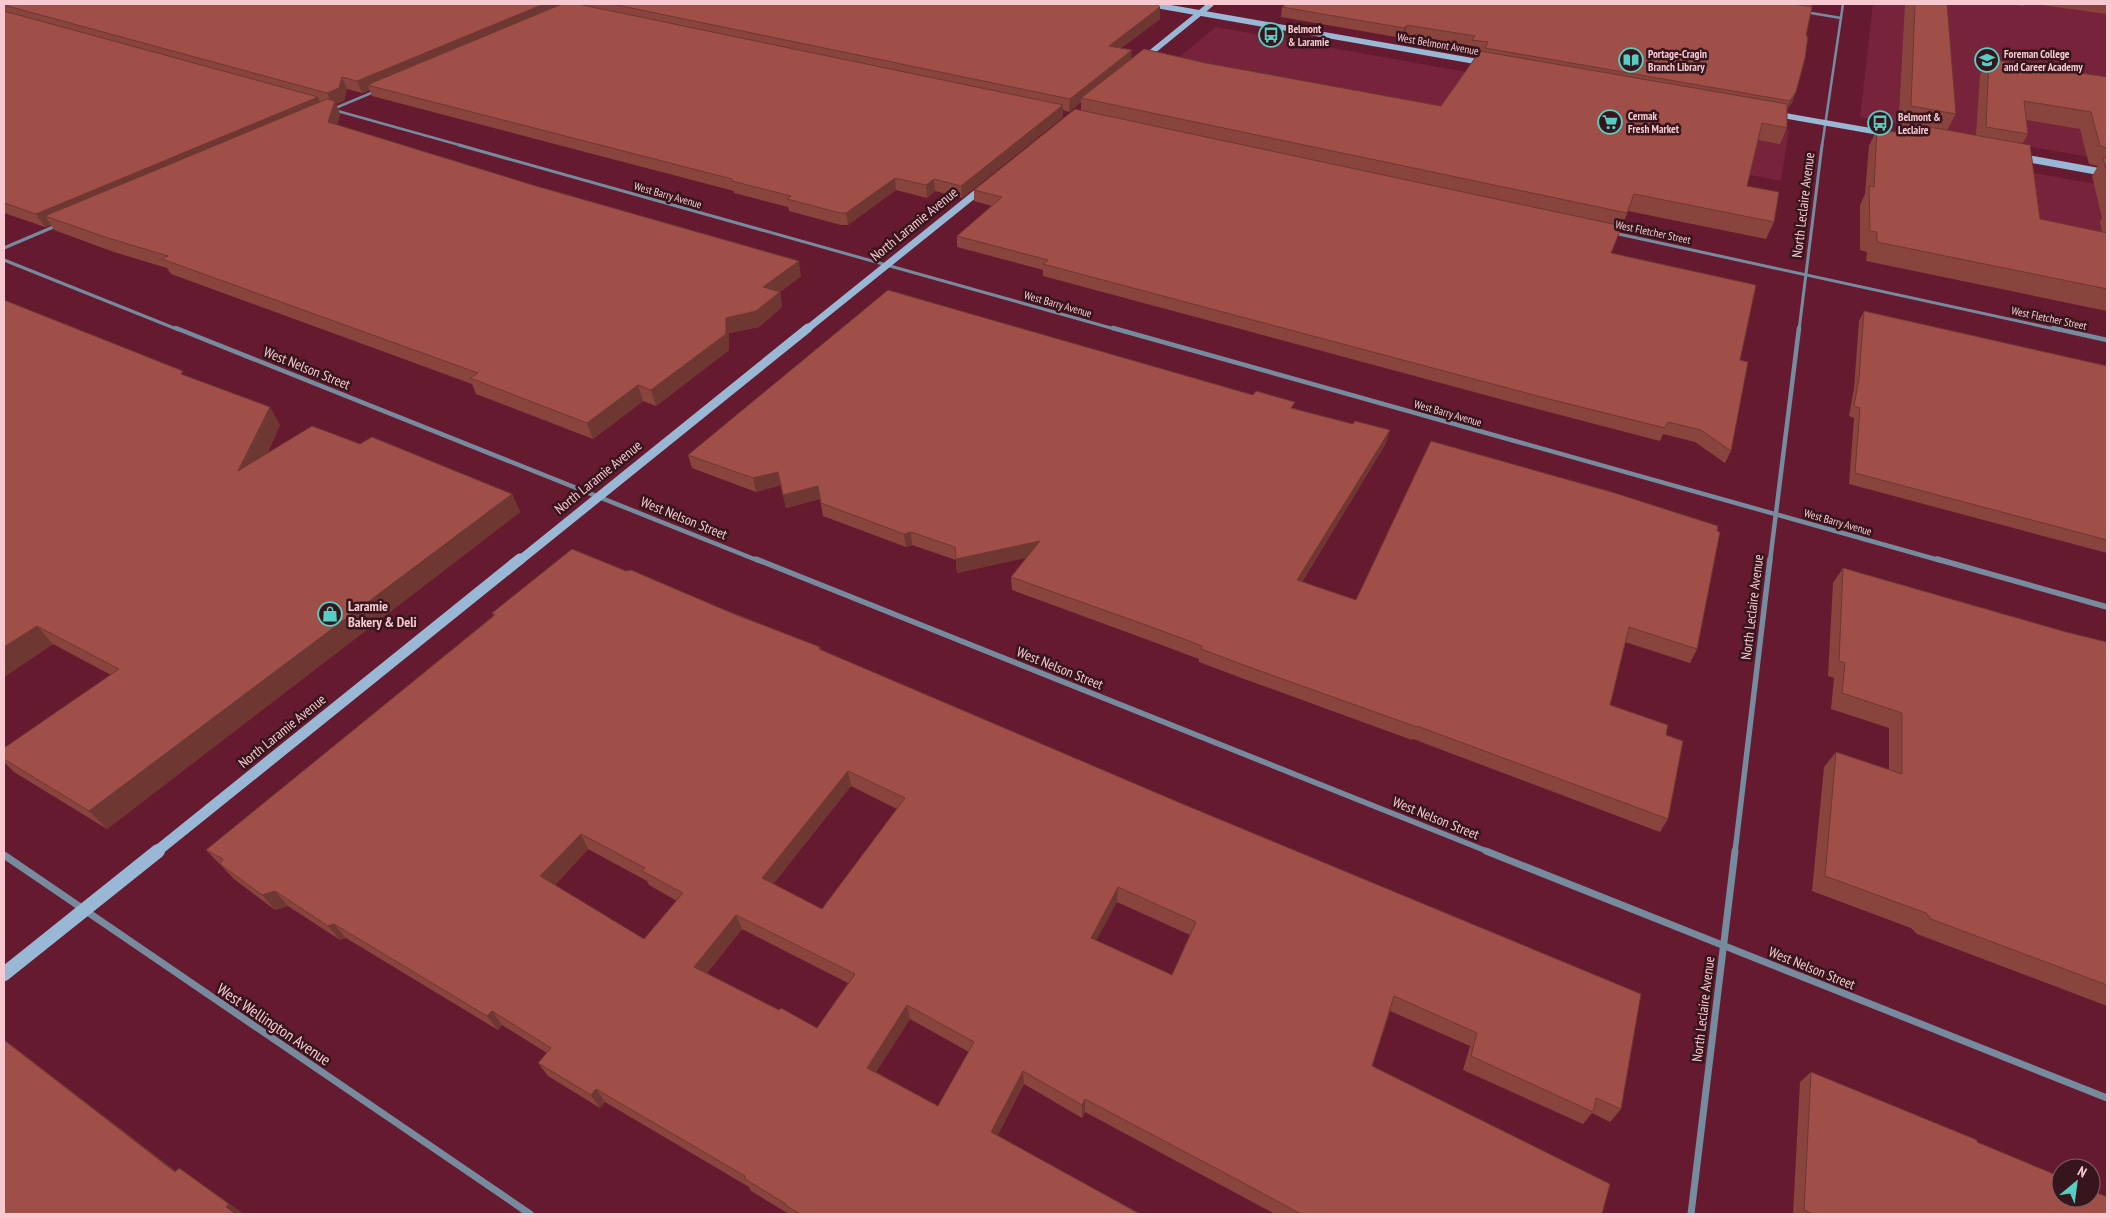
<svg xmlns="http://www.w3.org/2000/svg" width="2111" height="1218" viewBox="0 0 2111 1218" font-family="'PT Sans Narrow',sans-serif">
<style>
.built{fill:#77233b}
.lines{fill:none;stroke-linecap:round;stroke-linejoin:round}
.street-far4{stroke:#778b9e;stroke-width:2.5}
.street-far3{stroke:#778b9e;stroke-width:3}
.street-far2{stroke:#778b9e;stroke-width:4.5}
.street-far1{stroke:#778b9e;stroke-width:5.5}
.street{stroke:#778b9e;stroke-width:7}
.secondary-far4{stroke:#98b8d6;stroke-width:5.5}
.secondary-far3{stroke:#98b8d6;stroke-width:7}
.secondary-far2{stroke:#98b8d6;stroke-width:9}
.secondary-far1{stroke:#98b8d6;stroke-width:11}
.secondary{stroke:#98b8d6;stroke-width:14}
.wall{fill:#89443d;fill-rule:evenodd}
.shaded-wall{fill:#6f3732}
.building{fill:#9f4f47;stroke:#6f3732;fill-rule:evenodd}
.labels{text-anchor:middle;stroke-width:5;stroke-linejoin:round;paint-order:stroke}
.far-poi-label{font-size:11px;font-weight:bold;fill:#f8c9d0;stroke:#37151d;text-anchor:start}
.far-street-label{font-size:11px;fill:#f8c9d0;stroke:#37151d}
.street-label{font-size:14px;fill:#f8c9d0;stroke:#37151d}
.poi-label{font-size:14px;font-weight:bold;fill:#f8c9d0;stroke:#37151d;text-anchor:start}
.near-street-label{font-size:16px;fill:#f8c9d0;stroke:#37151d}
</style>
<rect width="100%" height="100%" fill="#661a30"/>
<g class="built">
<polygon points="1873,4 2107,4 2107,160 1860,117"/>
<polygon points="1216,27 1789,130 1781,181 1172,63"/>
<polygon points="1955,159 2107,186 2107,245 1957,216"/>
</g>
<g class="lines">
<g class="street-far4">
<polyline points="1805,12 1841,18"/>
<polyline points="333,109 376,91"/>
<polyline points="334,110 463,146"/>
<polyline points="1822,146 1843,4"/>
</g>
<g class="street-far3">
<polyline points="459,145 1118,330"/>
<polyline points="1614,233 2059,330"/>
<polyline points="4,248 58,225"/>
<polyline points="4,260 179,330"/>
<polyline points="1799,330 1822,145"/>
</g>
<g class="street-far2">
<polyline points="176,328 759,561"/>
<polyline points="1113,328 1942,561"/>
<polyline points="2053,328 2107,340"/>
<polyline points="1770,561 1799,328"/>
</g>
<g class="street-far1">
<polyline points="756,559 1489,852"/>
<polyline points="1937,559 2107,607"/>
<polyline points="1735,852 1770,559"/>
</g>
<g class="street">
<polyline points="1486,851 2107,1098"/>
<polyline points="4,855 530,1214"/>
<polyline points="1691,1214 1735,851"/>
</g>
<g class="secondary-far4">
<polyline points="1149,4 1485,63"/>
<polyline points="1142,60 1211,4"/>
<polyline points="1775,114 1889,134"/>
</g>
<g class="secondary-far3">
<polyline points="2019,157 2107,173"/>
<polyline points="806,330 985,186"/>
</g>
<polyline class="secondary-far2" points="519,561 808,328"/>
<polyline class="secondary-far1" points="156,852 520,559"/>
<polyline class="secondary" points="4,974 158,851"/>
</g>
<g class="wall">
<polygon points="4,4 558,4 559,5 562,4 1157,4 1160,7 1160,19 1121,48 1131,59 1206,63 1441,106 1480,52 1470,50 1471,46 1405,34 1402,38 1281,17 1282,7 1286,4 1812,4 1792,103 1787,109 1787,128 1780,144 1758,140 1747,186 1774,222 1766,239 1628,211 1611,253 1740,360 1731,451 1725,463 1695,442 1663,434 1660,441 1541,410 1043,276 1043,270 957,247 957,236 992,206 974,201 974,190 1081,110 1081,102 1069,112 1063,110 1063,117 962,198 935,191 927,198 896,190 848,225 841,225 789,211 788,207 734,193 734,191 372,96 370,90 362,93 347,89 344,101 336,104 340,114 337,125 801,276 780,292 782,307 759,327 729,333 729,350 656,406 643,401 593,439 476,394 472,384 171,274 167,268 114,252 54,230 51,225 45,227 4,213"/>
<path d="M 1905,4 L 1947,4 L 1956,114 L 1947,130 L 1976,135 L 1980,75 L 1989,59 L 2107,77 L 2107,311 L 1866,261 L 1867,252 L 1860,250 L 1860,205 L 1865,194 L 1869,146 L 1877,129 L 1902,133 L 1902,132 L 1898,131 ZM 2026,120 L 2080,129 L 2089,164 L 2098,166 L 2092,176 L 2102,218 L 2100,221 L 2102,232 L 2040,219 L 2022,144 L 2028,134 Z"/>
<polygon points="2005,4 2025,4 2024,6"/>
<polygon points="2034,4 2107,4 2107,14"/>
<polygon points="4,300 186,376 280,425 267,454 360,444 512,494 520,512 107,829 14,772 4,762 4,748 111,675 53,644 4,677"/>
<polygon points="1864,311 2107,366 2107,553 1849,484 1854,418 1849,416 1854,388 1859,321"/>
<polygon points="1294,408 1386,443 1302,582 1356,600 1431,441 1697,649 1690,663 1625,642 1610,705 1666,735 1668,819 1660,832 1413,739 1412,740 1247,680 1199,662 1199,659 1159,644 1012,590 1011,577 1027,557 957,573 956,560 912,545 906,547 823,516 820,499 786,508 781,485 756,492 692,468 688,455"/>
<polygon points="1843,568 2066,632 2107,642 2107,1006 1917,934 1911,928 1812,891 1824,767 1836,752 1889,770 1889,728 1831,709 1834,678 1828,676 1833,583"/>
<path d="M 626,571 L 820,647 L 821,650 L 1621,1109 L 1610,1122 L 1592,1113 L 1583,1124 L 1463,1070 L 1470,1046 L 1390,1011 L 1372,1066 L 1602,1214 L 1275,1214 L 1085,1112 L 1082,1118 L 1024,1084 L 997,1136 L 1140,1214 L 789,1214 L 751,1191 L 749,1187 L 605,1102 L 600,1108 L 548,1076 L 538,1063 L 547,1053 L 502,1025 L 498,1030 L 346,938 L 340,940 L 288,906 L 275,910 L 234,879 L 206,850 L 493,616 L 492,613 ZM 851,786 L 897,809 L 822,909 L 773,884 ZM 588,849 L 647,881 L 649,885 L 677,901 L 644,939 L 555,885 ZM 1117,902 L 1190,935 L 1172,975 L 1096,940 ZM 742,929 L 848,983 L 817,1028 L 779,1010 L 707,973 ZM 910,1019 L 969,1052 L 938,1106 L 876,1072 Z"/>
<polygon points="1811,1072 1977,1142 2107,1214 1793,1214 1800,1082"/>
</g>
<g class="shaded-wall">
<polygon points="544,4 558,4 560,10 367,85 370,90 362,93 357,81"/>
<polygon points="1160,7 1160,19 1109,57 1109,46"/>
<polygon points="1407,25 1405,34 1402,38 1404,28"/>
<polygon points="1132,50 1131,62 1081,98 1081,102 1069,112 1070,99"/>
<polygon points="342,77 347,89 344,101 336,104 340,114 334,136 328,122 332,106 327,93"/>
<polygon points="1796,92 1792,103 1785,111 1790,101"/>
<polygon points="318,97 323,110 45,216 51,225 45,227 36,214"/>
<polygon points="1063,105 1063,117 962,198 961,186"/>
<polygon points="895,178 896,190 848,225 846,213"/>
<polygon points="934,179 935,191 927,198 926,185"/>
<polygon points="799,261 801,276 780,292 782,307 759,327 729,333 729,350 656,406 651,390 726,318 763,287"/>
<polygon points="638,385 643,401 593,439 587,423"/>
<polygon points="270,407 280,425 250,489 238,471"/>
<polygon points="1390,430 1386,443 1294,594 1297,580"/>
<polygon points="778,472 781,485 756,492 753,478"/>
<polygon points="818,486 821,499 786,508 783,495"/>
<polygon points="512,494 520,512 107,829 89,811"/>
<polygon points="911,532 912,545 906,547 904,534"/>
<polygon points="1040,541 1040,555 957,573 956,559"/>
<polygon points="37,626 53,644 4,677 4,647"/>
<polygon points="848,771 851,786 766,893 762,878"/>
<polygon points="581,834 588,849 549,891 540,876"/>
<polygon points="1118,887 1117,902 1090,952 1091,938"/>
<polygon points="275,891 288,906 275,910 262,895"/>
<polygon points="736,915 742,929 700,981 694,967"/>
<polygon points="334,924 346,938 340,940 328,926"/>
<polygon points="907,1005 910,1019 870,1081 867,1068"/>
<polygon points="492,1011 502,1025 498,1030 487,1016"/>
<polygon points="4,1039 9,1043 194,1185 175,1172 4,1040"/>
<polygon points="1023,1071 1024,1084 993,1145 991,1132"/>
<polygon points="596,1089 605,1102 600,1108 591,1095"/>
<polygon points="1085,1099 1085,1112 1082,1118 1082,1105"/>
<polygon points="179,1168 244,1214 236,1214"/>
</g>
<g class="building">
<polygon points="4,4 544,4 357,81 342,77 339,88 327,93 4,5"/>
<polygon points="562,4 578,4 1063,105 961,186 934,179 926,185 895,178 846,213 840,213 787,199 791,196 732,181 732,179 367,85"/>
<polygon points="612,4 1157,4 1160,7 1109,46 1132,50 1070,99"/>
<polygon points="1286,4 1793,4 1812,7 1806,36 1808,36 1805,58 1796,92 1790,101 1485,48 1488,42 1472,40 1475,36 1407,25 1404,28 1282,7"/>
<polygon points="1915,4 1947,4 1956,114 1911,106"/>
<polygon points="4,11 318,97 36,214 4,203"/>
<polygon points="1144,49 1206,63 1441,106 1480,51 1787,104 1787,128 1762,123 1747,186 1779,192 1774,222 1634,194 1627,213 1081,98"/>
<polygon points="1989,59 2107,77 2107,148 2100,146 2091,112 2024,101 2028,134 1986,127"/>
<polygon points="327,99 335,101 328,122 536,186 799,261 763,287 780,292 756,311 726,318 726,334 651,390 638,385 587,423 470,378 478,373 162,259 168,256 105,237 45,216"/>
<polygon points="1075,109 1622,226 1611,253 1756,285 1740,360 1748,362 1731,451 1701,430 1668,422 1665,428 1545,398 1043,264 1048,260 957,236 1002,197 974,190"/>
<polygon points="1907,123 2030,145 2040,219 2107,233 2107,289 1877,242 1877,232 1870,231 1869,186 1874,187 1877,129 1907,134"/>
<polygon points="2103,158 2107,158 2107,172"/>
<polygon points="888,290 1253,395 1256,391 1295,402 1291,408 1353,424 1355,421 1390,430 1297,580 1356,600 1431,441 1615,493 1718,526 1717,531 1720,532 1697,649 1629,627 1610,705 1668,725 1666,735 1683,741 1668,819 1417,726 1417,727 1249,667 1201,649 1202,646 1160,630 1011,577 1040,541 956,559 955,547 911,532 904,534 821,503 818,486 783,495 778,472 753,478 688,455"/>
<polygon points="4,300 183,371 181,374 270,407 238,471 312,426 360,444 372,437 512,494 89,811 4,759 4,748 119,669 37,626 4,647"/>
<polygon points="1864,311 2107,366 2107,540 1855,473 1860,408 1854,406 1859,378"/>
<path d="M 572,549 L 626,571 L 631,570 L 734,614 L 820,647 L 819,649 L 1178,802 L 1641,994 L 1621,1109 L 1596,1098 L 1593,1112 L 1471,1056 L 1477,1033 L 1394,996 L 1372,1066 L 1610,1184 L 1602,1214 L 1301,1214 L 1238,1180 L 1085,1099 L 1082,1105 L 1023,1071 L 991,1132 L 1140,1214 L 800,1214 L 785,1205 L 786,1204 L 745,1179 L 745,1176 L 596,1089 L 591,1095 L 538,1063 L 551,1048 L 492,1011 L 487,1016 L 334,924 L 328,926 L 275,891 L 262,895 L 220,864 L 223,859 L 206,850 L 495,615 L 492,613 ZM 848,771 L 905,798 L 822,909 L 762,878 ZM 581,834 L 645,868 L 642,871 L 683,893 L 644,939 L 540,876 ZM 1118,887 L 1196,922 L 1172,975 L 1091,938 ZM 736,915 L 855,974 L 817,1028 L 781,1008 L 779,1010 L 694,967 ZM 907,1005 L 974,1042 L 938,1106 L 867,1068 Z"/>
<polygon points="1843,568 2066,632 2107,642 2107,985 1931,919 1926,913 1825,876 1836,752 1902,774 1902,713 1842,693 1845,663 1839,661"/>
<polygon points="4,1040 175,1172 179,1168 229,1204 226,1207 236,1214 4,1214"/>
<polygon points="1811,1072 1977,1140 1977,1142 2061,1177 2061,1198 2091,1198 2091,1190 2107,1197 2107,1214 1813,1214 1804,1210"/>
</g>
<defs>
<g id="bus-ring" transform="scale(1.25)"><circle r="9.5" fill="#37151d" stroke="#56cec3" stroke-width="1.5"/><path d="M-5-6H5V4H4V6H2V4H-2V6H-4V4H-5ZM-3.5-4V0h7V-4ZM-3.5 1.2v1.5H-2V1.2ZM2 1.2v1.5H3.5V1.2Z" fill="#56cec3"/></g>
<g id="library-ring" transform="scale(1.25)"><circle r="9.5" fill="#37151d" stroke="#56cec3" stroke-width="1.5"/><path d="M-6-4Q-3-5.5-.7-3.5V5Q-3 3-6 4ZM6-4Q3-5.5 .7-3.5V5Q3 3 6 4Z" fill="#56cec3"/></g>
<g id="school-ring" transform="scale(1.25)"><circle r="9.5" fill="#37151d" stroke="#56cec3" stroke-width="1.5"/><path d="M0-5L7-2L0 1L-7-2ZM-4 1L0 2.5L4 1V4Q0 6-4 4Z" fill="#56cec3"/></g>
<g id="supermarket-ring" transform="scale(1.25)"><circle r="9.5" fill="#37151d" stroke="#56cec3" stroke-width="1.5"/><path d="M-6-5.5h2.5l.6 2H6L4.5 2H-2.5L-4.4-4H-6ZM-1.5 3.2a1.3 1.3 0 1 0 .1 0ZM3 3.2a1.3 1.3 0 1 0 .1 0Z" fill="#56cec3"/></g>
<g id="shop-ring" transform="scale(1.25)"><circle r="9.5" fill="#37151d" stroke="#56cec3" stroke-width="1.5"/><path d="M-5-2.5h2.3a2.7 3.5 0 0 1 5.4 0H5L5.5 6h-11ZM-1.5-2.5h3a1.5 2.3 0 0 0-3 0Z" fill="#56cec3"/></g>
</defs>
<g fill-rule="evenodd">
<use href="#bus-ring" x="1271" y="35"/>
<use href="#library-ring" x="1631" y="60"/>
<use href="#school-ring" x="1987" y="60"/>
<use href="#supermarket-ring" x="1610" y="122"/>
<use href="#bus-ring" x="1880" y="123"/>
<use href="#shop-ring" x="330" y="614"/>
</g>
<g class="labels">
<g class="far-poi-label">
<text x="1288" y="33">Belmont<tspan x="1288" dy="13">&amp; Laramie</tspan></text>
<text x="1648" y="58">Portage-Cragin<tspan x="1648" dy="13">Branch Library</tspan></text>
<text x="2004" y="58">Foreman College<tspan x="2004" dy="13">and Career Academy</tspan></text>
<text x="1628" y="120">Cermak<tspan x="1628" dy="13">Fresh Market</tspan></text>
<text x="1898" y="121">Belmont &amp;<tspan x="1898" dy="13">Leclaire</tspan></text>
</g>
<g class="far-street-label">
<text transform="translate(1438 44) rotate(10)" y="4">West Belmont Avenue</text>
<text transform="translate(668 195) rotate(16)" y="4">West Barry Avenue</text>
<text transform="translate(1653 232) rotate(12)" y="4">West Fletcher Street</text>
<text transform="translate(1058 304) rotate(16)" y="4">West Barry Avenue</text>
<text transform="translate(2049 318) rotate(12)" y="4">West Fletcher Street</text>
<text transform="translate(1448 413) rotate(16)" y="4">West Barry Avenue</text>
<text transform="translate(1838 522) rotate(16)" y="4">West Barry Avenue</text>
</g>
<g class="street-label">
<text transform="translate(1803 205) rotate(-83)" y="5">North Leclaire Avenue</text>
<text transform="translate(914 224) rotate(-39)" y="5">North Laramie Avenue</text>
<text transform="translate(307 368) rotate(22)" y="5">West Nelson Street</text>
<text transform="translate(598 477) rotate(-39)" y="5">North Laramie Avenue</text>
<text transform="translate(684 518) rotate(22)" y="5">West Nelson Street</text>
<text transform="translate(1752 607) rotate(-83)" y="5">North Leclaire Avenue</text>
<text transform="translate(1060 668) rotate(22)" y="5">West Nelson Street</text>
<text transform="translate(282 731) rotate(-39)" y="5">North Laramie Avenue</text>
<text transform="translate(1436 818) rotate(22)" y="5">West Nelson Street</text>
<text transform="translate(1812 968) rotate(22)" y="5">West Nelson Street</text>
<text transform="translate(1703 1009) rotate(-83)" y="5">North Leclaire Avenue</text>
</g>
<g class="poi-label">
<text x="348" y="611">Laramie<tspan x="348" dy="16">Bakery &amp; Deli</tspan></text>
</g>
<g class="near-street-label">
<text transform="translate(274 1024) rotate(34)" y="6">West Wellington Avenue</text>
</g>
</g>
<rect width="2111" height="1218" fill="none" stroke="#f8c9d0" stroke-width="10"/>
<g transform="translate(2076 1183) rotate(29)"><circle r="24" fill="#37151d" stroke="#845d65"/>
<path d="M0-4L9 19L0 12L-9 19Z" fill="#56cec3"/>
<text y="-8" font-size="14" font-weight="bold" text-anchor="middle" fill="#f8c9d0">N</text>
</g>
</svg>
